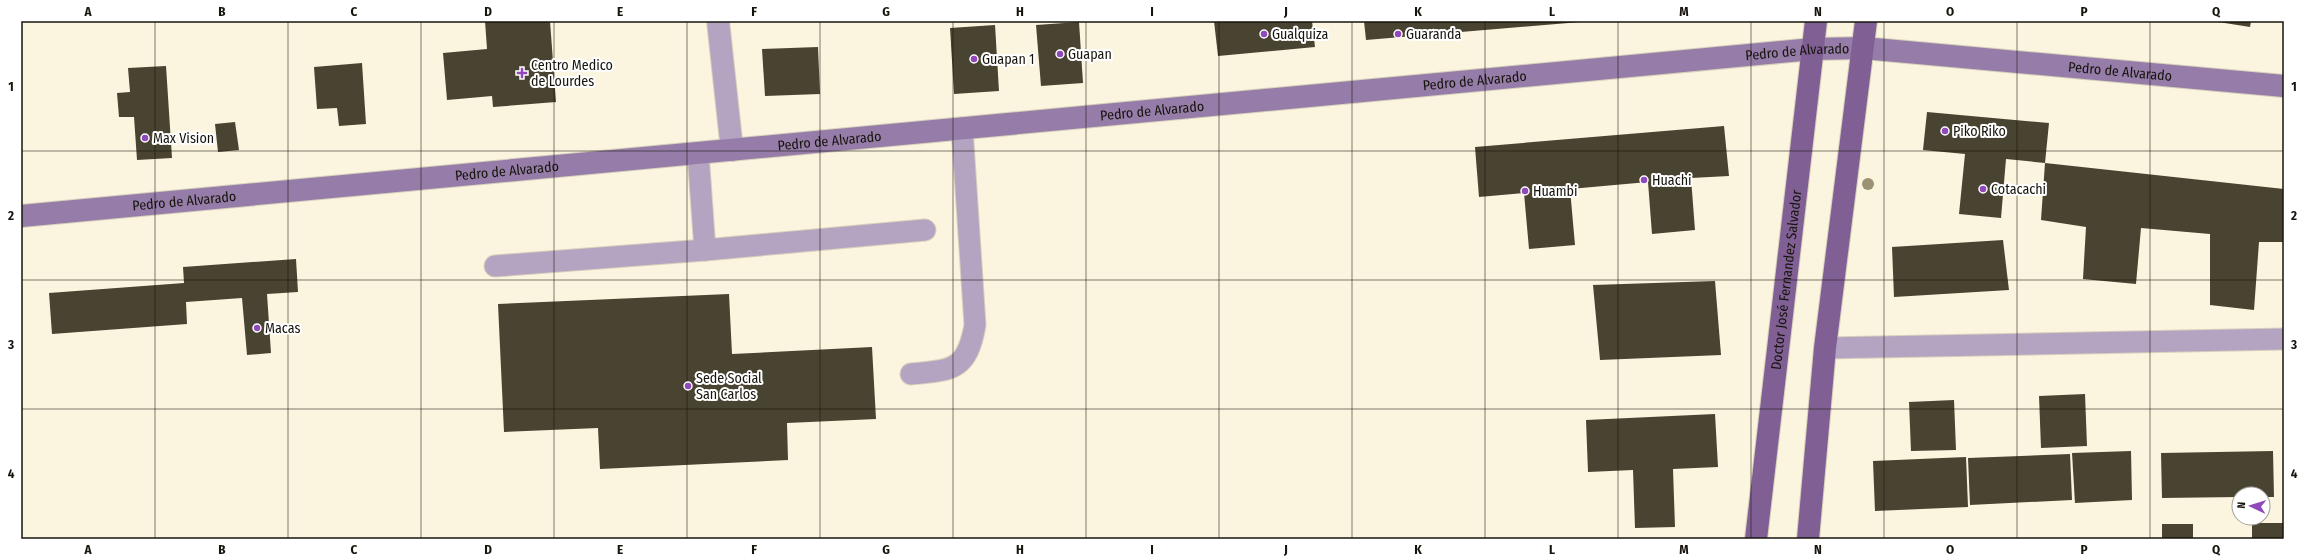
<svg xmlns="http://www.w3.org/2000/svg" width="2305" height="560" viewBox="0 0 2305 560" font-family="'Fira Sans Condensed',sans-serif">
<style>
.building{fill:#494331}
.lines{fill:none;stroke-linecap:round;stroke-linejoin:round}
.lane-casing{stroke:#d6d0bc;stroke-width:23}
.street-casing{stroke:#d6d0bc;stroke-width:24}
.secondary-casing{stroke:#d6d0bc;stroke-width:24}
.primary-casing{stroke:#d6d0bc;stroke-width:24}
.lane{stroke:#b5a3c2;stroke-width:21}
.street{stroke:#b5a3c2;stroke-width:22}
.secondary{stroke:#967ca8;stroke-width:22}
.primary{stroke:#805f95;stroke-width:22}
.tree{fill:#9b9274}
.grid{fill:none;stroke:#16140c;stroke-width:1;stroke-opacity:0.55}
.poi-dot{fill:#9148ba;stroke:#fff;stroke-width:1.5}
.labels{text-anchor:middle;stroke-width:4;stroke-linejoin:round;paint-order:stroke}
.poi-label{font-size:14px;fill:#16140c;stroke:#fff;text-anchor:start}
.street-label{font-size:14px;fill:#16140c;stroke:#fff}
.neatline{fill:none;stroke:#16140c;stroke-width:1.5}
.grid-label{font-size:13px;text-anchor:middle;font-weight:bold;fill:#16140c}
</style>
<rect width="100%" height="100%" fill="#fbf4de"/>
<g class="building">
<polygon points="485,21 550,21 556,102 493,107 492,96 447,100 443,53 487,49"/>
<polygon points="1214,21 1312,21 1315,47 1218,56"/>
<polygon points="1364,21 1580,21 1580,22 1366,40"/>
<polygon points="2212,21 2251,21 2250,27"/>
<polygon points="1079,22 1083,83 1041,86 1036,25"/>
<polygon points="995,25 999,91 954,94 950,28"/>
<polygon points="818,47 820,94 765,96 762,49"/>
<polygon points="362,63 366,124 339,126 337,108 317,109 314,67"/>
<polygon points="166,66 172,158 137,160 134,117 119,117 117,93 130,92 128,68"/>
<polygon points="1927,112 2049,123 2045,163 2006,159 2001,218 1959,214 1965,154 1923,150"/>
<polygon points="235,122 239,150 218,152 215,124"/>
<polygon points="1724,126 1729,176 1691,178 1695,230 1652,234 1648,182 1570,189 1575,245 1529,249 1524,193 1479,197 1475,147"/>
<polygon points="2045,163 2284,189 2284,242 2259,242 2254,310 2210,305 2210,234 2141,228 2136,284 2083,279 2086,227 2041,220"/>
<polygon points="2003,240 2009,290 1894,297 1892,247"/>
<polygon points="296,259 298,292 267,294 271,353 247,355 242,298 186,302 187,324 52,334 49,293 184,283 183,267"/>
<polygon points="1715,281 1721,355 1600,360 1593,285"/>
<polygon points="729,294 732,354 872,347 876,419 787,423 788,460 600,469 598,428 504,432 498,304"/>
<polygon points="2085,394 2087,446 2041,448 2039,396"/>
<polygon points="1954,400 1956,450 1911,451 1909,402"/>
<polygon points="1715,414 1718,467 1673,469 1675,527 1635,528 1633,470 1588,472 1586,420"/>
<polygon points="2131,451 2132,500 2075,503 2072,453"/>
<polygon points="2273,451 2274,497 2263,497 2263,494 2239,494 2239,497 2162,498 2161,453"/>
<polygon points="2070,454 2072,500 1970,505 1968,458"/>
<polygon points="1966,457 1968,507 1875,511 1873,461"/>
<rect x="2252" y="523" width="31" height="16"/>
<rect x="2162" y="524" width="31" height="15"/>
</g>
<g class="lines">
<g class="lane-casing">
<g id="lane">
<polyline points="705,250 925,230"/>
<polyline points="495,266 705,250 698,153"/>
<polyline points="1825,348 2284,339"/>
<path d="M 911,374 C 952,370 967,371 975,325 L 962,128"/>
</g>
</g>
<g class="street-casing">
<polyline id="street" points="718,21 732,150"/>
</g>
<g class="secondary-casing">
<g id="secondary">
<path id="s1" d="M 21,216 L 1813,49 L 1863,48 L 2284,86"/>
</g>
</g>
<g class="primary-casing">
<g id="primary">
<path id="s2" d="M 1756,539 L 1816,21"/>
<polyline points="1808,539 1825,348 1866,21"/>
</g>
</g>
<use href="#lane" class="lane"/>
<use href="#street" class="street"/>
<use href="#secondary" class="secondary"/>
<use href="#primary" class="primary"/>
</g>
<circle class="tree" cx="1868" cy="184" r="6"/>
<path class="grid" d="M 155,21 L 155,539M 288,21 L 288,539M 421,21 L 421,539M 554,21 L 554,539M 687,21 L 687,539M 820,21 L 820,539M 953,21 L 953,539M 1086,21 L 1086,539M 1219,21 L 1219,539M 1352,21 L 1352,539M 1485,21 L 1485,539M 1618,21 L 1618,539M 1751,21 L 1751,539M 1884,21 L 1884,539M 2017,21 L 2017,539M 2150,21 L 2150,539M 21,151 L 2284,151M 21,280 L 2284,280M 21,409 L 2284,409"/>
<g class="poi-dot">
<circle cx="1264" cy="34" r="4"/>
<circle cx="1398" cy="34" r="4"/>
<circle cx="1060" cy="54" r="4"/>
<circle cx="974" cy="59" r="4"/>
<path d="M520 67h4v4h4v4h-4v4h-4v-4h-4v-4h4z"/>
<circle cx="1945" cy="131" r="4"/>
<circle cx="145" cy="138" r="4"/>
<circle cx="1644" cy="180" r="4"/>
<circle cx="1983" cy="189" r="4"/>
<circle cx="1525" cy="191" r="4"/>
<circle cx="257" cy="328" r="4"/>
<circle cx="688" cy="386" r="4"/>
</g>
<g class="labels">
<g class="poi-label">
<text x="1272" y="39">Gualquiza</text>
<text x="1406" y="39">Guaranda</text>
<text x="1068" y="59">Guapan</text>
<text x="982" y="64">Guapan 1</text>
<text x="531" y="70">Centro Medico<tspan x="531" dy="16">de Lourdes</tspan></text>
<text x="1953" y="136">Piko Riko</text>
<text x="153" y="143">Max Vision</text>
<text x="1652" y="185">Huachi</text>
<text x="1991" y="194">Cotacachi</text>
<text x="1533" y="196">Huambi</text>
<text x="265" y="333">Macas</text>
<text x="696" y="383">Sede Social<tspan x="696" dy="16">San Carlos</tspan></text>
</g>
<g class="street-label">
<text dy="5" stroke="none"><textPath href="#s1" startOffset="1784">Pedro de Alvarado</textPath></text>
<text dy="5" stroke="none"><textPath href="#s1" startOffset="2108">Pedro de Alvarado</textPath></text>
<text dy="5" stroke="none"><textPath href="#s1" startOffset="1460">Pedro de Alvarado</textPath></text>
<text dy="5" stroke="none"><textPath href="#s1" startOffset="1136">Pedro de Alvarado</textPath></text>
<text dy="5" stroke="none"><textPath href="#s1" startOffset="812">Pedro de Alvarado</textPath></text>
<text dy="5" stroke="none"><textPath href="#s1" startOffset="488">Pedro de Alvarado</textPath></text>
<text dy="5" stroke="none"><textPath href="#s1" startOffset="164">Pedro de Alvarado</textPath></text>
<text dy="5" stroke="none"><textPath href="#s2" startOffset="261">Doctor José Fernandez Salvador</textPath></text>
</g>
</g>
<rect width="2305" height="560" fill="none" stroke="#ffffff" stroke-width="44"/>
<g transform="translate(2251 506) rotate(274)"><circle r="19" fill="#ffffff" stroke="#a2a19e"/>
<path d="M0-3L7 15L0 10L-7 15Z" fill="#9148ba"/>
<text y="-6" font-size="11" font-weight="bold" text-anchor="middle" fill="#16140c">N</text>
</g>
<rect x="22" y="22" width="2261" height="516" class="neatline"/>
<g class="grid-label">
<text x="88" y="16">A</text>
<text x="222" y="16">B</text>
<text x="354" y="16">C</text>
<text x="488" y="16">D</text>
<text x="620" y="16">E</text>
<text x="754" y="16">F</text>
<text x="886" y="16">G</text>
<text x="1020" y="16">H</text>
<text x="1152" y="16">I</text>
<text x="1286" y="16">J</text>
<text x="1418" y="16">K</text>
<text x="1552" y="16">L</text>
<text x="1684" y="16">M</text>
<text x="1818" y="16">N</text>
<text x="1950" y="16">O</text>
<text x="2084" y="16">P</text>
<text x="2216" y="16">Q</text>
<text x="11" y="91">1</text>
<text x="2294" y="91">1</text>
<text x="11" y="220">2</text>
<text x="2294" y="220">2</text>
<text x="11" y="349">3</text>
<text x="2294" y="349">3</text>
<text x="11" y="478">4</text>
<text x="2294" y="478">4</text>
<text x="88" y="554">A</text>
<text x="222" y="554">B</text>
<text x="354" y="554">C</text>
<text x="488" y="554">D</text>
<text x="620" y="554">E</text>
<text x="754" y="554">F</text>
<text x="886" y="554">G</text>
<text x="1020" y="554">H</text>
<text x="1152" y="554">I</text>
<text x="1286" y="554">J</text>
<text x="1418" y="554">K</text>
<text x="1552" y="554">L</text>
<text x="1684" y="554">M</text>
<text x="1818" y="554">N</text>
<text x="1950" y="554">O</text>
<text x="2084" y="554">P</text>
<text x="2216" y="554">Q</text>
</g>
</svg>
